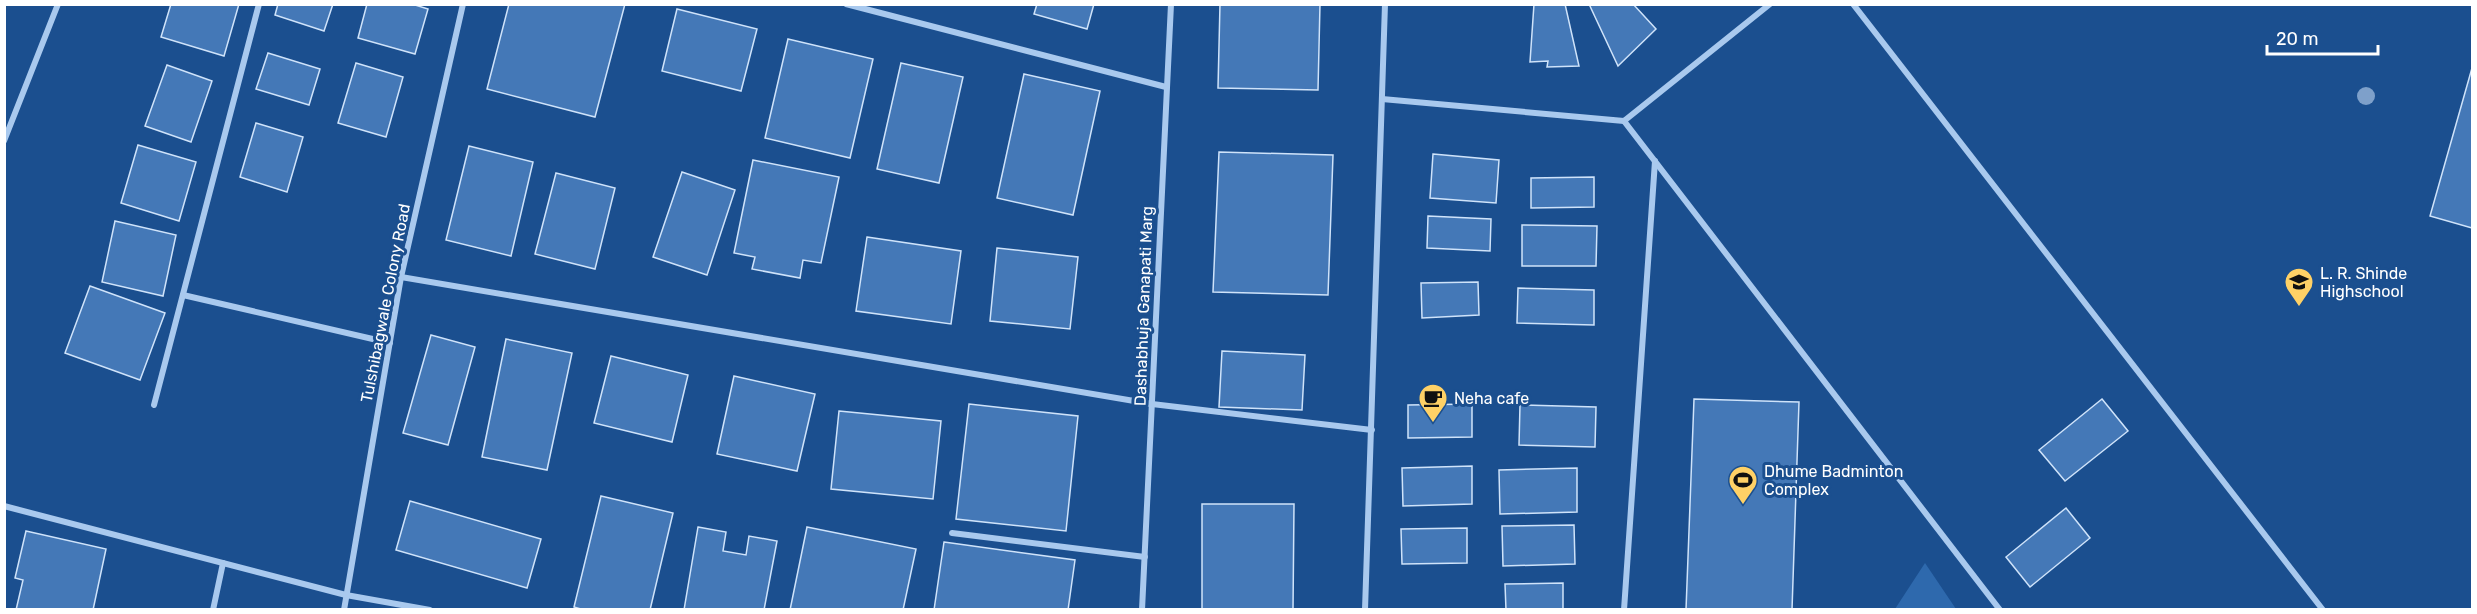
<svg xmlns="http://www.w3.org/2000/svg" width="2477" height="614" viewBox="0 0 2477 614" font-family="Rubik,sans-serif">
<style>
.green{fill:#2e69ad}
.building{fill:#4478b7;stroke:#cfe3fa;stroke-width:1.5}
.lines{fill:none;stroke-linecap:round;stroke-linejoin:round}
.street{stroke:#a9c9ee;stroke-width:6}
.tree{fill:#7ea0ca}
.labels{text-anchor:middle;stroke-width:6;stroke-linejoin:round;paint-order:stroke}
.poi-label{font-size:16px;fill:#fff;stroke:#1b4f8f;text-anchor:start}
.street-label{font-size:16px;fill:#fff;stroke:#1b4f8f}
</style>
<rect width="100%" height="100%" fill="#1b4f8f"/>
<polygon class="green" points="1925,563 1956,609 1895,609"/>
<g class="building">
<polygon points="171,4 239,4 224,56 161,37"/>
<polygon points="278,4 333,4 324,31 275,15"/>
<polygon points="367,4 412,4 428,9 415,54 358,38"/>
<polygon points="509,4 625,4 595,117 487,89"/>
<polygon points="1037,4 1094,4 1087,29 1034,14"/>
<polygon points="1220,4 1320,4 1318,90 1218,88"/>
<polygon points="1534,4 1565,4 1579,66 1547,67 1548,61 1530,62"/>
<polygon points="1589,4 1633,4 1656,29 1618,66"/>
<polygon points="677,9 757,29 741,91 662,71"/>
<polygon points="788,39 873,59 850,158 765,138"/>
<polygon points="268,53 320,69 309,105 256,89"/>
<polygon points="356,63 403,77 386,137 338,123"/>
<polygon points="901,63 963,77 939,183 877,169"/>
<polygon points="167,65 212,81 191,142 145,126"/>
<polygon points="2472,68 2472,228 2430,216"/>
<polygon points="1024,74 1100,91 1073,215 997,198"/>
<polygon points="256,123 303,137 287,192 240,177"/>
<polygon points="138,145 196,162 179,221 121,203"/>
<polygon points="469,146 533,162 511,256 446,240"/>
<polygon points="1219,152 1333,155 1328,295 1213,292"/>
<polygon points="1433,154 1499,160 1496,203 1430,198"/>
<polygon points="753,160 839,177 821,263 803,260 800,278 752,269 755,257 734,253"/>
<polygon points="682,172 735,190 707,275 653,257"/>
<polygon points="556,173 615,188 595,269 535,254"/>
<polygon points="1594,177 1594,207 1531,208 1531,178"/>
<polygon points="1428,216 1491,219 1490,251 1427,248"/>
<polygon points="115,221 176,235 163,296 102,282"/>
<polygon points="1522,225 1597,226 1596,266 1522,266"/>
<polygon points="867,237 961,251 951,324 856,311"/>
<polygon points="997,248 1078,257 1070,329 990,321"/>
<polygon points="1478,282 1479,315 1422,318 1421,283"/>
<polygon points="90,286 165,313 140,380 65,353"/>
<polygon points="1518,288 1594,290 1594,325 1517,323"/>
<polygon points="431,335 475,347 448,445 403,433"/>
<polygon points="506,339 572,353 547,470 482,457"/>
<polygon points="1222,351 1305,355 1302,410 1219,407"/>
<polygon points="611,356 688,375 672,442 594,423"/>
<polygon points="734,376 815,394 797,471 717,454"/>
<polygon points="1694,399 1799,402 1792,610 1686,610"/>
<polygon points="2102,399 2128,431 2065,481 2039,450"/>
<polygon points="969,404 1078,416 1066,531 956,519"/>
<polygon points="1472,404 1472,437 1408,438 1408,405"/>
<polygon points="1520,405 1596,407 1595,447 1519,445"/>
<polygon points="839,411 941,421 933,499 831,489"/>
<polygon points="1472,466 1472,504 1403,506 1402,468"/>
<polygon points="1577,468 1577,512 1500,514 1499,470"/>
<polygon points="601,496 673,513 650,610 584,610 574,607"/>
<polygon points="410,501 541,539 527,588 396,550"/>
<polygon points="1202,504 1294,504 1293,610 1202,610"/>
<polygon points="2066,508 2090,538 2030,587 2006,557"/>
<polygon points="1574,525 1575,564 1503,566 1502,526"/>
<polygon points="698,527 726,532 723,551 746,555 749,536 777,541 764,610 684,610"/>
<polygon points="807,527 916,549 903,610 790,610"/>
<polygon points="1467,528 1467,563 1402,564 1401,529"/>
<polygon points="26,531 106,549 93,610 16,610 23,580 15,578"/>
<polygon points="944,542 1075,560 1068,610 934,610"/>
<polygon points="1563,583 1563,610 1506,610 1505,584"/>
</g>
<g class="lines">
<g class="street">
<polyline points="846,4 1166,87"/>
<polyline points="1853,4 2323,610"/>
<polyline points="1382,99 1624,121 1770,4"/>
<polyline points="1624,121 2000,610"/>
<polyline points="4,141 58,4"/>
<polyline points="401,277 1152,404 1372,430"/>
<polyline points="183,295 390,343"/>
<polyline points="154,405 259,4"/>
<polyline points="4,506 346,595 430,610"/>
<polyline points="952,533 1145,557"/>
<polyline points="213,610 223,563"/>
<polyline points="344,610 401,277 463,4"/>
<polyline points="1142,610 1171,4"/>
<polyline points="1365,610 1385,4"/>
<polyline points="1624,610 1655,161"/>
</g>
</g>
<circle class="tree" cx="2366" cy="96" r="9"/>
<defs>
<g id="school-pin" transform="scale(1.5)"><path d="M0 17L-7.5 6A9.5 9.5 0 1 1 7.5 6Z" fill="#ffd166" stroke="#1b4f8f"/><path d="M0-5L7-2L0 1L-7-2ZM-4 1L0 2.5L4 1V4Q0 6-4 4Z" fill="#111"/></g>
<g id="cafe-pin" transform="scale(1.5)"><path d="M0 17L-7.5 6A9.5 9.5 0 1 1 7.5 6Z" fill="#ffd166" stroke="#1b4f8f"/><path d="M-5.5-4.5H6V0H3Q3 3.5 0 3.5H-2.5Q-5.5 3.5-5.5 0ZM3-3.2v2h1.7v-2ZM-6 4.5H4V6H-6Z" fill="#111"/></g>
<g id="stadium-pin" transform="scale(1.5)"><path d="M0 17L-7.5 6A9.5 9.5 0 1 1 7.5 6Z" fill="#ffd166" stroke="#1b4f8f"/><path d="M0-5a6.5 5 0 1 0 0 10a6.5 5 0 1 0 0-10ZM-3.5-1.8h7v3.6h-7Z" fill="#111"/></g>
</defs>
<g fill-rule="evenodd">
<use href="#school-pin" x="2299" y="282"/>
<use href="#cafe-pin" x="1433" y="398"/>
<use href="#stadium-pin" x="1743" y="480"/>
</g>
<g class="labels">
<g class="poi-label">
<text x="2320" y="279">L. R. Shinde<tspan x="2320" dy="18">Highschool</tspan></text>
<text x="1454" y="404">Neha cafe</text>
<text x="1764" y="477">Dhume Badminton<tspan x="1764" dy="18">Complex</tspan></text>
</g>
<g class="street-label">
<text transform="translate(385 303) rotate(-79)" y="6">Tulshibagwale Colony Road</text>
<text transform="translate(1143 306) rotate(-88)" y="6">Dashabhuja Ganapati Marg</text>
</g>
</g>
<rect width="2477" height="614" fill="none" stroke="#ffffff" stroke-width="12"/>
<path d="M2267 45v9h111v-9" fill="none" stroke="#ffffff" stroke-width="3"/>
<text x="2276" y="45" font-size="18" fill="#ffffff" stroke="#1b4f8f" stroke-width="4.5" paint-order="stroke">20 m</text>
</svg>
